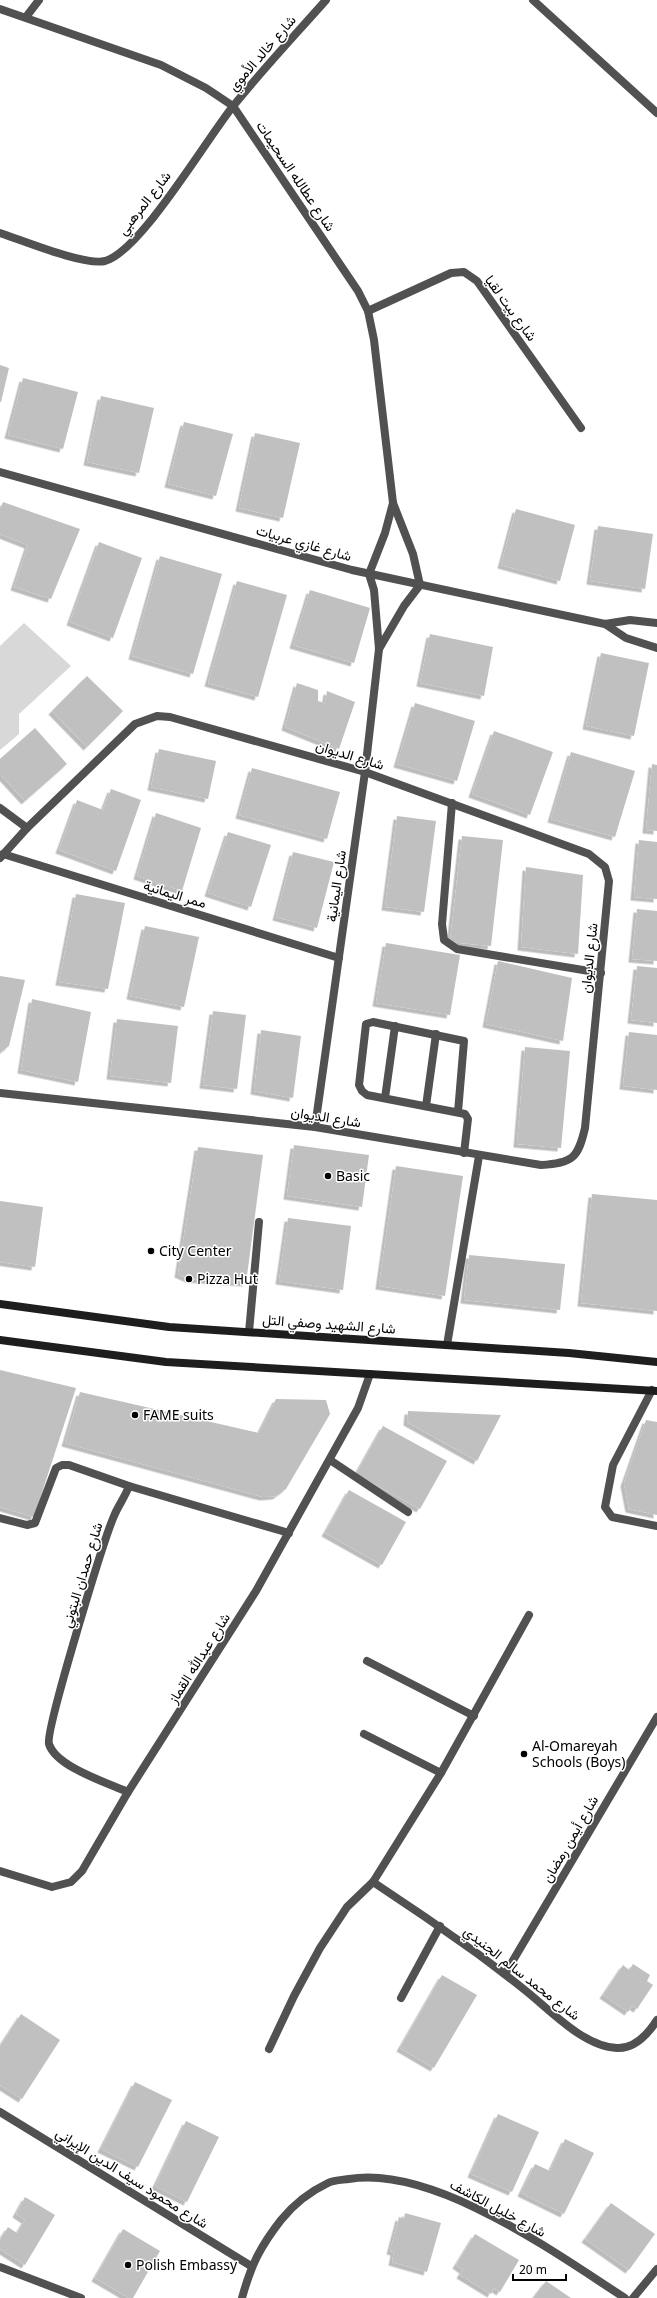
<svg xmlns="http://www.w3.org/2000/svg" width="657" height="2298" viewBox="0 0 657 2298" font-family="'Noto Sans',Vazirmatn,sans-serif">
<style>
.green{fill:#d8d8d8}
.building{fill:#c0c0c0;filter:url(#shadow)}
.lines{fill:none;stroke-linecap:round;stroke-linejoin:round}
.service{stroke:#515151;stroke-width:8}
.pedestrian{stroke:#515151;stroke-width:8}
.minor{stroke:#515151;stroke-width:8}
.tertiary{stroke:#515151;stroke-width:8}
.secondary{stroke:#1e1e1e;stroke-width:8}
.poi-dot{fill:#000;stroke:#fff;stroke-width:1.5}
.labels{text-anchor:middle;stroke-width:3;stroke-linejoin:round;paint-order:stroke}
.street-label{font-size:14px;fill:#000;stroke:#fff}
.poi-label{font-size:14px;fill:#000;stroke:#fff;text-anchor:start}
</style>
<defs>
<filter id="shadow"><feDropShadow dx="-3.5" dy="3.5" stdDeviation="0" flood-color="#0004"/></filter>
</defs>
<rect width="100%" height="100%" fill="#fff"/>
<polygon class="green" points="24,623 71,666 19,714 19,734 0,750 0,646"/>
<g class="building">
<polygon points="0,365 9,368 1,402 0,402"/>
<polygon points="23,378 78,392 63,449 8,435"/>
<polygon points="101,396 154,408 139,473 87,462"/>
<polygon points="184,422 233,434 216,496 168,484"/>
<polygon points="255,433 300,443 283,518 239,508"/>
<polygon points="3,502 80,529 51,599 14,587 28,545 0,534 0,509"/>
<polygon points="516,509 575,525 560,581 501,565"/>
<polygon points="598,526 653,534 645,589 590,581"/>
<polygon points="99,542 142,558 113,638 70,622"/>
<polygon points="160,556 222,574 193,674 132,656"/>
<polygon points="237,581 287,595 258,697 208,683"/>
<polygon points="310,590 370,608 354,663 293,645"/>
<polygon points="430,634 493,647 484,696 420,683"/>
<polygon points="601,653 649,663 634,736 586,726"/>
<polygon points="87,676 123,711 87,747 52,711"/>
<polygon points="297,683 318,690 318,701 325,703 327,691 355,702 339,749 285,727"/>
<polygon points="415,703 475,721 457,781 397,764"/>
<polygon points="35,728 67,764 25,801 0,774 0,759"/>
<polygon points="494,731 553,752 530,815 472,794"/>
<polygon points="159,749 216,761 208,799 151,787"/>
<polygon points="571,752 635,771 615,837 551,819"/>
<polygon points="652,764 657,765 657,831 646,830"/>
<polygon points="252,768 340,792 327,839 239,815"/>
<polygon points="111,789 141,800 116,871 59,850 77,800 103,810"/>
<polygon points="156,813 201,828 182,891 137,876"/>
<polygon points="397,816 436,821 424,912 385,907"/>
<polygon points="228,832 271,845 251,907 208,893"/>
<polygon points="462,836 503,840 491,946 450,942"/>
<polygon points="639,840 657,842 657,899 634,897"/>
<polygon points="293,852 334,862 317,928 276,917"/>
<polygon points="526,867 583,875 578,954 521,947"/>
<polygon points="76,894 125,903 108,989 59,982"/>
<polygon points="637,909 657,911 657,961 632,959"/>
<polygon points="145,926 199,937 184,1007 130,996"/>
<polygon points="386,943 460,955 450,1015 376,1003"/>
<polygon points="498,961 572,978 563,1041 486,1024"/>
<polygon points="637,966 657,968 657,1023 631,1020"/>
<polygon points="0,976 25,980 9,1046 0,1053"/>
<polygon points="32,999 91,1012 78,1082 21,1070"/>
<polygon points="213,1011 246,1015 237,1089 203,1085"/>
<polygon points="117,1019 178,1026 171,1083 110,1076"/>
<polygon points="261,1030 301,1036 293,1098 254,1091"/>
<polygon points="629,1032 657,1035 657,1090 623,1086"/>
<polygon points="525,1047 570,1051 561,1148 517,1144"/>
<polygon points="294,1145 369,1155 362,1207 287,1196"/>
<polygon points="198,1147 263,1155 246,1283 189,1279 178,1274"/>
<polygon points="396,1166 463,1176 445,1296 379,1286"/>
<polygon points="592,1194 657,1200 657,1311 581,1303"/>
<polygon points="0,1201 43,1207 35,1267 0,1262"/>
<polygon points="288,1218 351,1226 343,1290 279,1281"/>
<polygon points="469,1255 565,1264 560,1310 464,1300"/>
<polygon points="0,1370 76,1388 34,1517 0,1507"/>
<polygon points="80,1392 259,1433 276,1399 326,1400 330,1414 286,1489 276,1496 263,1497 65,1443"/>
<polygon points="408,1411 501,1415 477,1461 407,1422"/>
<polygon points="646,1420 657,1422 657,1515 629,1509 624,1483"/>
<polygon points="383,1426 447,1461 420,1509 356,1474"/>
<polygon points="349,1490 406,1522 382,1565 325,1533"/>
<polygon points="633,1964 650,1975 647,1981 653,1985 637,2009 632,2006 628,2012 603,1995 623,1965 629,1970"/>
<polygon points="442,1975 477,1995 434,2068 400,2048"/>
<polygon points="21,2014 60,2040 22,2099 0,2085 0,2046"/>
<polygon points="135,2082 172,2100 138,2167 101,2149"/>
<polygon points="498,2114 539,2132 512,2192 471,2174"/>
<polygon points="186,2121 219,2137 187,2202 155,2186"/>
<polygon points="565,2139 594,2153 564,2214 521,2193 535,2164 550,2171"/>
<polygon points="25,2197 55,2215 25,2265 0,2249 0,2240 8,2227 17,2233 25,2220 16,2214"/>
<polygon points="611,2203 655,2234 629,2270 585,2239"/>
<polygon points="405,2213 441,2223 427,2272 392,2262 394,2252 390,2251 399,2217 404,2219"/>
<polygon points="123,2229 160,2251 133,2298 129,2298 95,2278"/>
<polygon points="475,2234 519,2260 500,2292 494,2288 491,2294 460,2275 463,2270 456,2265"/>
<polygon points="546,2281 571,2298 533,2298"/>
</g>
<g class="lines">
<g class="service">
<polyline points="0,808 27,828"/>
<polyline points="3,854 339,958"/>
<polyline points="385,1098 395,1026"/>
<polyline points="426,1106 436,1034"/>
<polyline points="458,1112 464,1041 373,1022 366,1024 359,1085 362,1091 367,1095 465,1114 468,1119 464,1153"/>
<polyline points="249,1332 259,1222"/>
<polyline points="652,1390 613,1465 605,1507 612,1517 657,1526"/>
<polyline points="330,1460 408,1512"/>
<polyline points="401,1998 440,1926"/>
</g>
<polyline class="pedestrian" points="447,1345 479,1156"/>
<g class="minor">
<polyline points="533,0 657,113"/>
<polyline points="0,9 161,65 206,88 233,106 358,291 368,311 374,340 393,503 413,554 420,585 404,606 379,649"/>
<polyline points="26,17 39,0"/>
<path d="M 0,233 C 22,240 84,266 105,261 C 141,251 207,138 234,105 C 263,69 295,35 326,0"/>
<polyline points="368,311 451,273 464,272 477,281 581,428"/>
<polyline points="452,803 442,924 444,940 457,949 601,973"/>
<path d="M 0,858 L 27,828 L 135,724 L 157,716 L 170,717 L 365,772 L 589,854 L 605,867 L 609,881 L 585,1128 C 578,1158 573,1163 541,1165 L 315,1127 L 0,1093"/>
<polyline points="315,1127 365,772 379,649 374,590 369,574 385,533 393,503"/>
<polyline points="0,1518 27,1525 35,1523 56,1468 62,1465 69,1465 129,1486"/>
<polyline points="367,1661 474,1716"/>
<polyline points="364,1734 441,1773"/>
<path d="M 128,1792 C 108,1783 56,1767 49,1744 C 45,1731 104,1539 114,1516 C 118,1506 125,1497 129,1486 L 289,1533"/>
<polyline points="0,1871 52,1887 71,1882 82,1871 128,1792 256,1591 358,1408 370,1374"/>
<path d="M 373,1882 C 408,1905 443,1929 478,1954 C 494,1966 510,1978 526,1991 C 550,2010 584,2047 617,2048 C 635,2049 648,2034 657,2020"/>
<polyline points="505,1974 657,1717"/>
<polyline points="269,2049 294,1996 320,1948 347,1907 373,1882 441,1773 529,1615"/>
<polyline points="0,2112 251,2266"/>
<polyline points="0,2267 81,2298"/>
<path d="M 242,2298 C 251,2265 260,2247 281,2220 C 294,2204 309,2192 328,2183 C 334,2180 342,2180 349,2179 C 434,2165 555,2253 625,2298"/>
<polyline points="633,2298 657,2269"/>
</g>
<g class="tertiary">
<polyline points="0,472 352,570 605,624 630,620 657,623"/>
<polyline points="605,624 626,638 657,648"/>
</g>
<g class="secondary">
<polyline points="0,1304 169,1327 569,1353 657,1362"/>
<polyline points="0,1340 166,1362 657,1391"/>
</g>
</g>
<g class="poi-dot">
<circle cx="328" cy="1176" r="4"/>
<circle cx="151" cy="1251" r="4"/>
<circle cx="189" cy="1279" r="4"/>
<circle cx="135" cy="1415" r="4"/>
<circle cx="524" cy="1754" r="4"/>
<circle cx="128" cy="2265" r="4"/>
</g>
<g class="labels">
<g class="street-label">
<text transform="translate(262 53) rotate(-49)" y="5">شارع خالد الأموي</text>
<text transform="translate(296 176) rotate(56)" y="5">شارع عطالله السحيمات</text>
<text transform="translate(144 203) rotate(-52)" y="5">شارع المرهبي</text>
<text transform="translate(511 308) rotate(54)" y="5">شارع بيت لقيا</text>
<text transform="translate(304 543) rotate(16)" y="5">شارع غازي عربيات</text>
<text transform="translate(350 755) rotate(17)" y="5">شارع الديوان</text>
<text transform="translate(336 886) rotate(-82)" y="5">شارع اليمانية</text>
<text transform="translate(175 894) rotate(17)" y="5">ممر اليمانية</text>
<text transform="translate(589 958) rotate(-84)" y="5">شارع الديوان</text>
<text transform="translate(326 1117) rotate(9)" y="5">شارع الديوان</text>
<text transform="translate(329 1324) rotate(4)" y="5">شارع الشهيد وصفي التل</text>
<text transform="translate(82 1575) rotate(-73)" y="5">شارع حمدان البتوني</text>
<text transform="translate(199 1658) rotate(-58)" y="5">شارع عبدالله القماز</text>
<text transform="translate(570 1839) rotate(-60)" y="5">شارع أيمن رمضان</text>
<text transform="translate(522 1973) rotate(38)" y="5">شارع محمد سالم الجنيدي</text>
<text transform="translate(132 2178) rotate(32)" y="5">شارع محمود سيف الدين الإيراني</text>
<text transform="translate(498 2208) rotate(28)" y="5">شارع خليل الكاشف</text>
</g>
<g class="poi-label">
<text x="336" y="1181">Basic</text>
<text x="159" y="1256">City Center</text>
<text x="197" y="1284">Pizza Hut</text>
<text x="143" y="1420">FAME suits</text>
<text x="532" y="1751">Al-Omareyah<tspan x="532" dy="16">Schools (Boys)</tspan></text>
<text x="136" y="2270">Polish Embassy</text>
</g>
</g>
<path d="M513 2274v6h53v-6" fill="none" stroke="#000000" stroke-width="2"/>
<text x="519" y="2274" font-size="12" fill="#000000" stroke="#ffffff" stroke-width="3" paint-order="stroke">20 m</text>
</svg>
